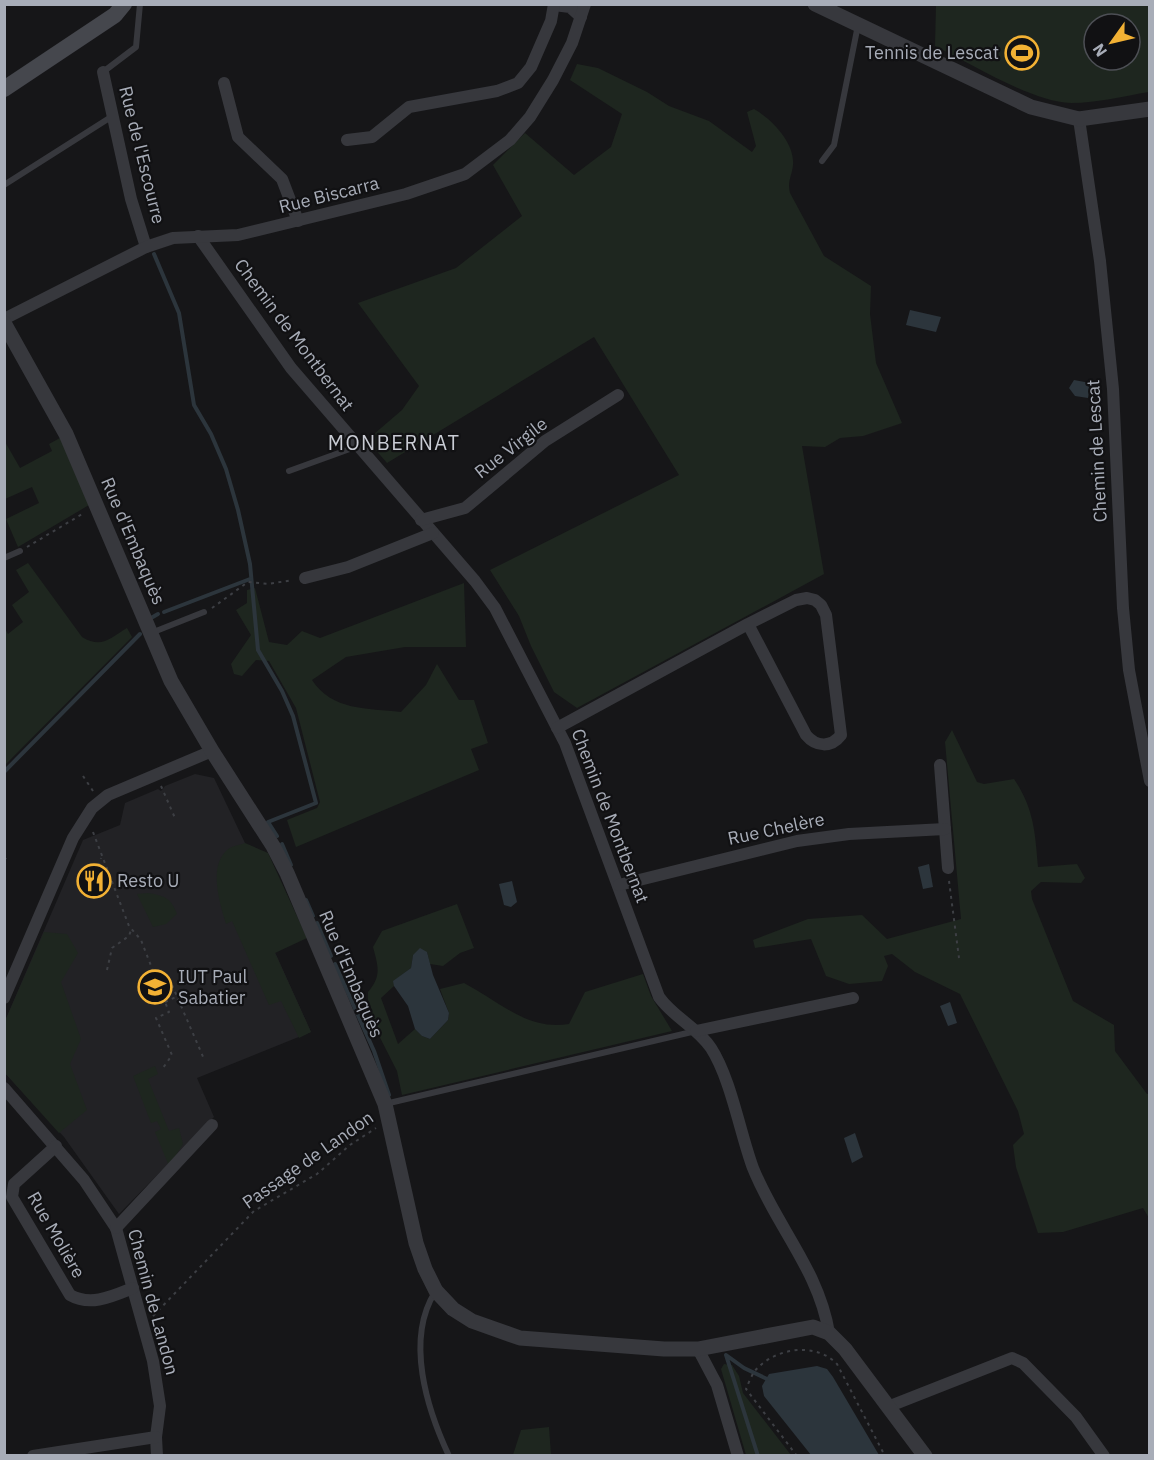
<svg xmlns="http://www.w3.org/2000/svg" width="1154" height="1460" viewBox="0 0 1154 1460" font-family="'IBM Plex Sans',sans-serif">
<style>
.built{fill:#222225}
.green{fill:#1e261f;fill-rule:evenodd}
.water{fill:#2c353c}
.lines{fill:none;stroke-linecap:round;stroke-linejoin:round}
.stream{stroke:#2c353c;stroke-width:4}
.path{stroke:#3d3f44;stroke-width:2;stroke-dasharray:3 4.5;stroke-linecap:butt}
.service{stroke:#37383d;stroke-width:6}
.minor{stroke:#37383d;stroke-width:12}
.tertiary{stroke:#37383d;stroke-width:15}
.secondary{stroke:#45474d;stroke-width:16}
.labels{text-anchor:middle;stroke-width:4.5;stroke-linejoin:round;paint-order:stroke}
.poi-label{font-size:18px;fill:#a8adb8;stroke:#111113;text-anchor:start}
.street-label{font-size:18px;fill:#a8adb8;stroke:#111113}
.neighbourhood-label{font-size:20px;letter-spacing:1.5px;fill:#c9ccd4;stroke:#111113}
</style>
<rect width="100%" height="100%" fill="#161618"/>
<polygon class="built" points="195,774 214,778 245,843 241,877 311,1032 197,1078 214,1117 119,1214 64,1137 5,1073 5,1021 83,840 120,825 125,803 158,789 161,791 165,786"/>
<g class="green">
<path d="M 936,5 L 1149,5 L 1149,92 C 1124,96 1098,103 1071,103 C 1032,102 972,64 935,46 ZM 1094,24 L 1130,24 L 1130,60 L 1094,60 Z"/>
<path d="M 577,64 L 598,68 L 647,92 L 669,106 L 709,121 L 752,152 L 756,146 L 747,112 L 754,109 C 772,119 795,143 793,165 C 792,176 787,181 790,193 L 824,256 L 871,286 L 870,314 L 876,363 L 902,423 L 863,436 L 840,438 L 825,447 L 802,446 L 824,574 L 577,708 L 554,692 L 531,646 L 519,616 L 490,570 L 679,475 L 594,337 L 387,463 L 367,440 L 402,410 L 419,386 L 358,303 L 456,268 L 522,216 L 493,165 L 525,133 L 574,175 L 611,147 L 622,114 L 570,80 Z"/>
<polygon points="60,438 89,505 18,547 6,519 39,503 32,487 5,499 4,440 20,468 52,451 49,444"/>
<path d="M 28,563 L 82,637 C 102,649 110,638 127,628 L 132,637 L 5,765 L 5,629 L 8,634 L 23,622 L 12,605 L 29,592 L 16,570 Z"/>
<path d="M 464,583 L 466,647 L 405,647 L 346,657 L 312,680 C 332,711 367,708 401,712 L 426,685 L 437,664 L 459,700 L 474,700 L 488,743 L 471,749 L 479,770 L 296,847 L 287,820 L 317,808 L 320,802 L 296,708 L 269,661 L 256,660 L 242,676 L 234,674 L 231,664 L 251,635 L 236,610 L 247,603 L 247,590 L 255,588 L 269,642 L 287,645 L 302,631 L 320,638 Z"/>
<path d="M 952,730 L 977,782 L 984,784 L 1014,779 C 1034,809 1035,832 1038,867 L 1077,864 L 1085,878 L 1081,883 L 1041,882 L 1031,891 L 1032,899 L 1073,1001 L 1114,1025 L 1115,1051 L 1147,1094 L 1149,1094 L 1149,1218 L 1143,1208 L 1063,1232 L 1038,1233 L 1016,1167 L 1013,1145 L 1024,1134 L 1018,1111 L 960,994 L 915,972 L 892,954 L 884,956 L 888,966 L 882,981 L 849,984 L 826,976 L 811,939 L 755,948 L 753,940 L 808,919 L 862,915 L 887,939 L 961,919 L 945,742 Z"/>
<path d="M 245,843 L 268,853 L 307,938 L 275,953 L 311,1032 L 299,1038 L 281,1001 L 269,1005 L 232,921 L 226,924 C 220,904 208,867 227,850 C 231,846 240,845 245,843 Z"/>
<path d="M 148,893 C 165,896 171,898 177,914 L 166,924 L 153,927 L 137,894 Z"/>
<path d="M 457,904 L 474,948 L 460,953 L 443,966 L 430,964 L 427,952 L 413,955 L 411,968 L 394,981 L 394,986 L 381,998 L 398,1044 L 415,1029 L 422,1036 L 430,1039 L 448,1020 L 449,1013 L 440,989 L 464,983 C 499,1001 527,1031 569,1024 L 585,992 L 643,974 L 651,996 L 672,1031 L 402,1095 L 397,1071 L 368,1014 L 368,992 C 382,976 378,966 373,947 L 382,931 Z"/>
<polygon points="44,932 67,934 78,953 61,982 81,1039 70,1064 87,1110 59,1133 5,1073 5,1021"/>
<polygon points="155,1066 158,1074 148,1079 169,1131 179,1128 183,1144 169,1166 155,1132 161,1129 157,1121 151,1123 133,1076"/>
<polygon points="724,1364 732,1365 739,1376 743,1393 791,1455 746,1455 721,1369"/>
<polygon points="549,1427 551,1455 513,1455 521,1430"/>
</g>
<g class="water">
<polygon points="910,310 941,317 936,332 906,325"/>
<polygon points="1074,380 1090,383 1088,398 1075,396 1069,388"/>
<polygon points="929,864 933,887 923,889 918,867"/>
<polygon points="512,881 517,902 511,907 504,905 499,884"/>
<polygon points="420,948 427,952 433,975 449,1013 448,1020 430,1039 422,1036 415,1029 408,1006 394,986 393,981 411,968 413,955"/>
<polygon points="950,1002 957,1023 948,1026 940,1006"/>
<polygon points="855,1133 863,1157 852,1163 844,1138"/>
<polygon points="817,1366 827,1369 833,1377 879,1455 811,1455 764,1396 762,1386 769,1374"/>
</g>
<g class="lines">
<g class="stream">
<polyline points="154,254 179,313 194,405 211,434 226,469 238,510 250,564 258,650 282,691 293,716 316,803 268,822 277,836"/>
<polyline points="164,612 250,579"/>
<polyline points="151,618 158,614"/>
<polyline points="4,772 140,634"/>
<polyline points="282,844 291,865"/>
<polyline points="306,900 313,916"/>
<polyline points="317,923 331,956"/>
<polyline points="335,964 374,1051 389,1095"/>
<polyline points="758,1456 726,1355 744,1368 767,1379"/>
</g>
<g class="path">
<polyline points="27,547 84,513"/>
<polyline points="212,608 248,582 268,584 293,580"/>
<polyline points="83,776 93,791"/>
<polyline points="161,786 175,818"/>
<polyline points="93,832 129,926 141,940 169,1012 156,1018 172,1055 163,1068"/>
<polyline points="4,860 7,857"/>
<polyline points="96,873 101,858"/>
<polyline points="949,881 959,958"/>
<polyline points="107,970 112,948 129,936 131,930"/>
<polyline points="213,980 233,971"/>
<polyline points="172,985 204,1059"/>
<polyline points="165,1002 180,995"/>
<polyline points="153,1316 254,1211 317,1174 350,1145 376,1128"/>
<path d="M 797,1456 L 746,1389 C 748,1384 751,1377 754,1372 C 773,1348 815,1341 837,1364 L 885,1456"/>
</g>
<g class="service">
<polyline points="103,72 136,47 140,4"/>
<polyline points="822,161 834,145 858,25"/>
<polyline points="4,185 111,117"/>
<polyline points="289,471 358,446"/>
<polyline points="4,558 20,551"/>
<polyline points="151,633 204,612"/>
<polyline points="385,1104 696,1031"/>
<path d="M 435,1292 C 405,1340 427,1409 449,1456"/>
</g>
<g class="minor">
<polyline points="554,5 570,7 581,17"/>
<polyline points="103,72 131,199 146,247"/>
<polyline points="224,83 238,137 282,179 298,221"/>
<polyline points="1079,119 1100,261 1113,389 1123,608 1129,670 1150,781"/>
<polyline points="347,140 372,137 409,107 497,91 518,83 531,67 551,21 554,4"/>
<path d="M 198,236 L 291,368 L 475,581 L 495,608 L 565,743 L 659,997 C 674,1018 697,1027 711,1048 C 731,1079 740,1133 753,1168 C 776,1226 819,1270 829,1333"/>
<polyline points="4,319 146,247 173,238 238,235 406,194 465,174 510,140 530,117 553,80 572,43 585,4"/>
<polyline points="421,520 465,508 545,441 618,395"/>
<polyline points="305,578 348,567 433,533"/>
<path d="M 557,728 L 748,624 L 796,600 L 807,598 L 815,600 L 821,605 L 826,615 L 841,735 C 831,748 816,747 806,735 L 748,624"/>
<polyline points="940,765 948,868"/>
<polyline points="619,885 797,841 849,834 945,829"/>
<polyline points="4,998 73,838 92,808 108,795 212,751"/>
<polyline points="696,1031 853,998"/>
<polyline points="4,1088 84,1180 116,1228 153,1361 160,1406 156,1437 157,1456"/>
<path d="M 56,1146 L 14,1184 L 12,1197 L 70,1295 C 91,1307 113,1296 133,1288"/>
<polyline points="116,1228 212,1125"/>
<polyline points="698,1349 717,1385 738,1456"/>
<polyline points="890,1406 1012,1358 1023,1363 1076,1417 1104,1456"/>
<polyline points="33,1456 156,1437"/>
</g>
<g class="tertiary">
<polyline points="815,4 1031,107 1079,119 1150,109"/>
<polyline points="4,323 66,434 171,681 212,751 273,846 287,873 385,1104 416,1243 425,1269 436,1291 453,1309 472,1321 520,1338 664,1349 698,1349 813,1327 829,1333 845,1349 925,1456"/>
</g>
<polyline class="secondary" points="4,89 115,15 124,4"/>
</g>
<defs>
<g id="stadium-ring" transform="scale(1.725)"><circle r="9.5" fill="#111113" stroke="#f2b134" stroke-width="1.5"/><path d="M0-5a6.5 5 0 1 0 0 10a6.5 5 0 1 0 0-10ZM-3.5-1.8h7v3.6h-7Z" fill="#f2b134"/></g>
<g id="restaurant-ring" transform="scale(1.725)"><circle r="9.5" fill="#111113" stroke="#f2b134" stroke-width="1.5"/><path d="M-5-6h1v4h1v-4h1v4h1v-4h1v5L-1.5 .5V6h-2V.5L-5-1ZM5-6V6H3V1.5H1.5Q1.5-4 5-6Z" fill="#f2b134"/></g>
<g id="university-ring" transform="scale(1.725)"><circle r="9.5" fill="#111113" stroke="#f2b134" stroke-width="1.5"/><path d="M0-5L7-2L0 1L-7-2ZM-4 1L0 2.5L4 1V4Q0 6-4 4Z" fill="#f2b134"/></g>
</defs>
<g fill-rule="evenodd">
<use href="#stadium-ring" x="1022" y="53"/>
<use href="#restaurant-ring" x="94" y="881"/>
<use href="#university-ring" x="155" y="987"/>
</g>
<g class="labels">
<g class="poi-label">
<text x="999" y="59" text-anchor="end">Tennis de Lescat</text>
<text x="117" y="887">Resto U</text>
<text x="178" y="983">IUT Paul<tspan x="178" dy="21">Sabatier</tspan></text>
</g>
<g class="street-label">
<text transform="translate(142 155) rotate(76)" y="6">Rue de l'Escourre</text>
<text transform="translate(329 195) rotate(-14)" y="6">Rue Biscarra</text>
<text transform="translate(294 335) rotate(53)" y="6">Chemin de Montbernat</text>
<text transform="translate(511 448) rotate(-38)" y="6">Rue Virgile</text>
<text transform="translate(1097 451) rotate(-93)" y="6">Chemin de Lescat</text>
<text transform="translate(133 541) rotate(67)" y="6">Rue d'Embaquès</text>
<text transform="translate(610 816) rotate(69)" y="6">Chemin de Montbernat</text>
<text transform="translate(776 829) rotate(-12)" y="6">Rue Chelère</text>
<text transform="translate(351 974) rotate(67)" y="6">Rue d'Embaquès</text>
<text transform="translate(308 1160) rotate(-35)" y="6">Passage de Landon</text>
<text transform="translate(56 1235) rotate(60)" y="6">Rue Molière</text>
<text transform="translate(153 1302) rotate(75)" y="6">Chemin de Landon</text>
</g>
<g class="neighbourhood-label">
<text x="394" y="450">MONBERNAT</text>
</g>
</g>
<rect width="1154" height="1460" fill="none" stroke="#a8adb8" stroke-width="12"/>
<g transform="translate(1112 42) rotate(236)"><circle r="28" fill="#111113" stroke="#4d4f55" stroke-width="1.5"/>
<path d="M0-4.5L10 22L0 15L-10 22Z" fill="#f2b134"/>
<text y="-9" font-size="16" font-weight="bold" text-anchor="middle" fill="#a8adb8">N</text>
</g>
</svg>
